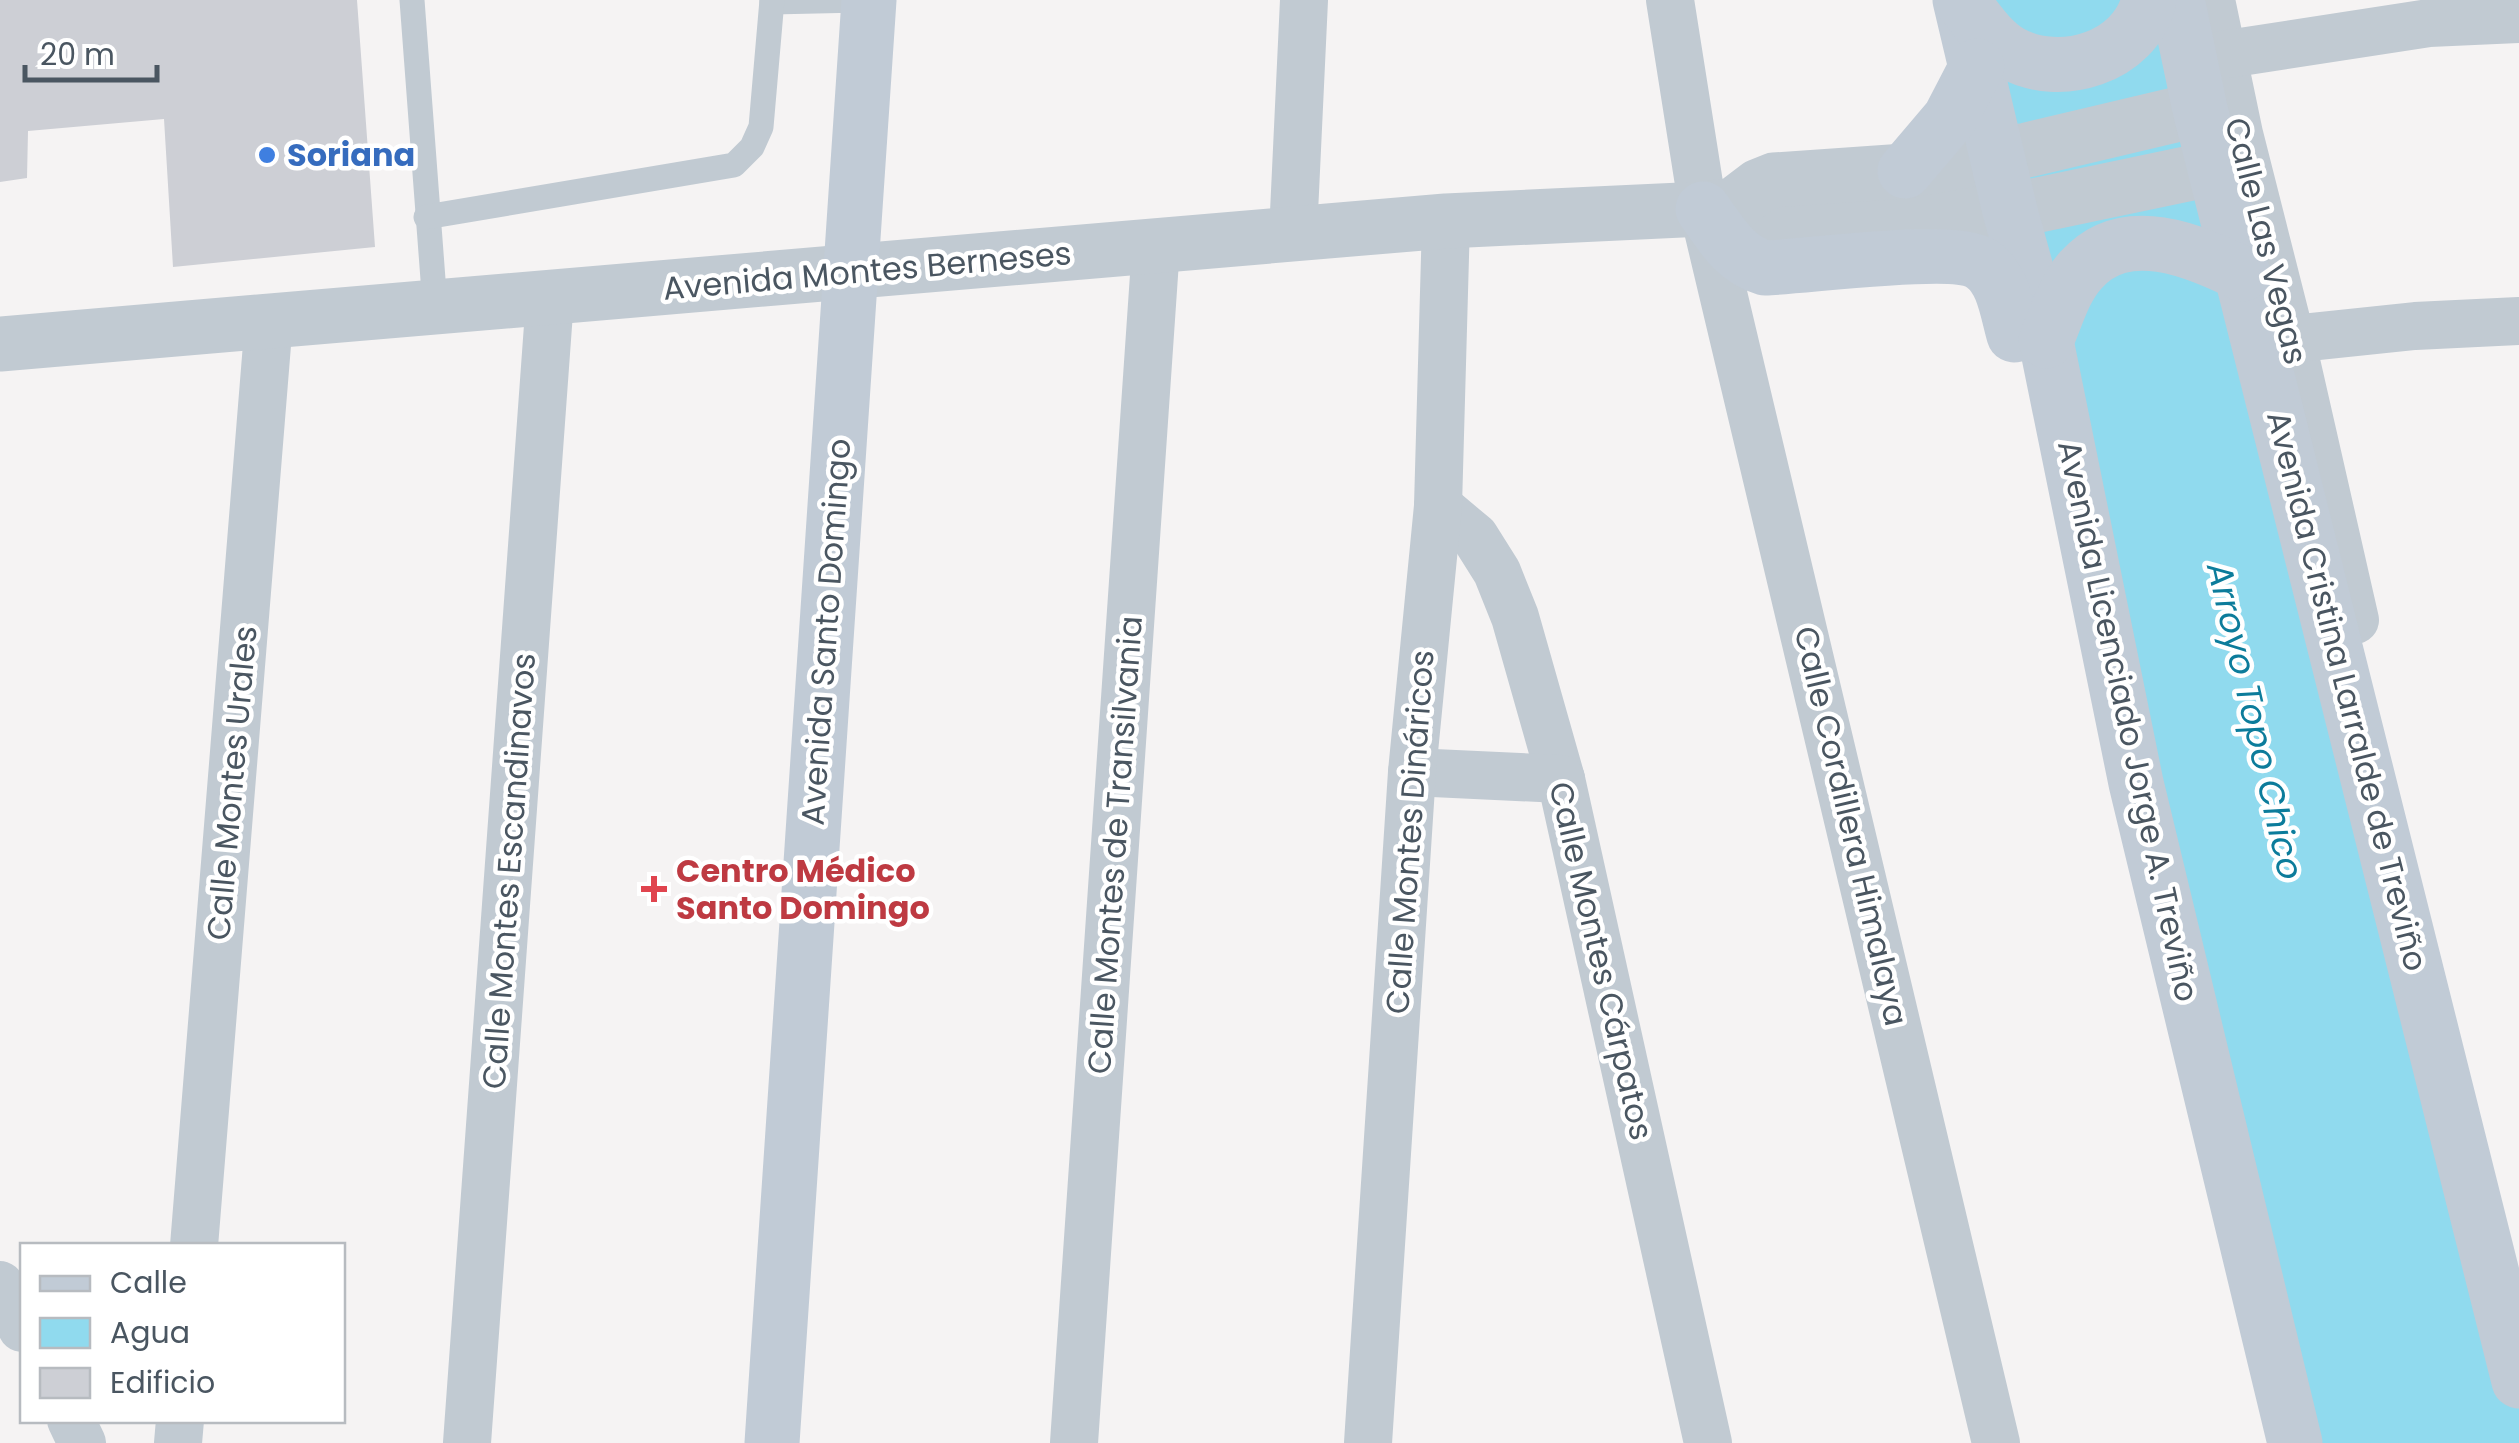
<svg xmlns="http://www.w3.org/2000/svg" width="2519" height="1443" viewBox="0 0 2519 1443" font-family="Poppins,sans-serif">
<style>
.water{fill:#90daee}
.building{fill:#cdcfd5}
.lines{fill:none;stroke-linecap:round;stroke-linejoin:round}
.service{stroke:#c1cad2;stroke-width:25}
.minor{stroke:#c1cad2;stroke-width:48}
.tertiary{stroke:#c1cad2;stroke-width:55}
.secondary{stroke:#c1cbd6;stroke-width:55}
.shop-dot{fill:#3f7fe0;stroke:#fff;stroke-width:4}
.health-dot{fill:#e0444e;stroke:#fff;stroke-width:4}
.labels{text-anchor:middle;stroke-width:9;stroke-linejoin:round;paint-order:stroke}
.shop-label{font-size:32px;font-weight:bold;fill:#366cbe;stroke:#fff;text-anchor:start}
.street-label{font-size:32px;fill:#4a5661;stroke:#fff}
.health-label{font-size:32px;font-weight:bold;fill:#be3a42;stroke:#fff;text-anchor:start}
.water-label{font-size:35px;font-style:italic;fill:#0c7c9b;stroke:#fff}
</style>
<rect width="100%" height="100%" fill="#f5f3f3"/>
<polygon class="water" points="1960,0 2178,0 2519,1381 2519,1443 2295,1443"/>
<polygon class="building" points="0,0 357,0 375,247 173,267 164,119 28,131 27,178 0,182"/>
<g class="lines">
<g class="service">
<polyline points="412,0 435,306"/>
<polyline points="772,2 861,0"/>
<polyline points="426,217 734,165 752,147 761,127 772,0"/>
</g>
<g class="minor">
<polyline points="1670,0 1703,209 1996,1443"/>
<polyline points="2211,0 2239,134 2291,339 2355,620"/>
<polyline points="2221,55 2429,23 2519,19"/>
<polyline points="1293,234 1304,0"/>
<polyline points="2291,339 2415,326 2519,321"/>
<polyline points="1438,506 1475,537 1497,572 1515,617 1561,779 1708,1443"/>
<polyline points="1412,772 1561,779"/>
<polyline points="194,1246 269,320"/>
<polyline points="0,1285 22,1328"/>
<polyline points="71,1420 82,1443"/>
<polyline points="178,1443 180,1420"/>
<polyline points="467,1443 550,298"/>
<polyline points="1074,1443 1156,246"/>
<polyline points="1368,1443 1412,772 1438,506 1446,221"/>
</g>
<g class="tertiary">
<polyline points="1734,205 1757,223 1778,226 2010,211 2215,168"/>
<polyline points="0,344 1446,221 1703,209 1734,205 1759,186 1774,180 1905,171 2027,150 2200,109"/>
</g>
<g class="secondary">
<polyline points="1960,0 2010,211 2046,341 2136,783 2295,1443"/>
<polyline points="2177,0 2200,109 2519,1381"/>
<path d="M 1963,2 C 1977,20 1991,42 2011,53 C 2060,80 2135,58 2149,0"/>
<polyline points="1905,171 1950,118 1977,66"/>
<path d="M 1703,209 C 1721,234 1734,259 1765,268 C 1807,267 1955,245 1983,265 C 2004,280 2007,311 2014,335"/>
<path d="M 2046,341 C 2056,318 2064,288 2081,270 C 2126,220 2194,251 2243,274"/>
<polyline points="772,1443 869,0"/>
</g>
</g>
<circle class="shop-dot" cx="267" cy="155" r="10"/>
<path class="health-dot" d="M649 874h10v10h10v10h-10v10h-10v-10h-10v-10h10z"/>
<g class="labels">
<g class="shop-label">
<text x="287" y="166">Soriana</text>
</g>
<g class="street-label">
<text transform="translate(2266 241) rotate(76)" y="11">Calle Las Vegas</text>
<text transform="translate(867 271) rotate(-5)" y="11">Avenida Montes Berneses</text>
<text transform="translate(826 632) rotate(-86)" y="11">Avenida Santo Domingo</text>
<text transform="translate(2347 691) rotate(76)" y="11">Avenida Cristina Larralde de Treviño</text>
<text transform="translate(2128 721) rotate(78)" y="11">Avenida Licenciado Jorge A. Treviño</text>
<text transform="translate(232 783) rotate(-85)" y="11">Calle Montes Urales</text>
<text transform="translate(1851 826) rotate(77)" y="11">Calle Cordillera Himalaya</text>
<text transform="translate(1410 832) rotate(-86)" y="11">Calle Montes Dináricos</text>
<text transform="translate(1115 845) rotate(-86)" y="11">Calle Montes de Transilvania</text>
<text transform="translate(509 871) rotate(-86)" y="11">Calle Montes Escandinavos</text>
<text transform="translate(1601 961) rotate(77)" y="11">Calle Montes Cárpatos</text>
</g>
<g class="health-label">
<text x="676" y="882">Centro Médico<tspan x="676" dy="37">Santo Domingo</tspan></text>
</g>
<g class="water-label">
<text transform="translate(2255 721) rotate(77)" y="12">Arroyo Topo Chico</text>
</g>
</g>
<rect x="20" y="1243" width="325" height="180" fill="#ffffff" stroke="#b7bbc0" stroke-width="2.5"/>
<rect x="40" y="1276" width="50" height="15" fill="#c1cbd6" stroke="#b7bbc0" stroke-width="2.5"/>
<text x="110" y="1293" font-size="30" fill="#4a5661">Calle</text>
<rect x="40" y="1318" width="50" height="30" fill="#90daee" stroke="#b7bbc0" stroke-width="2.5"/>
<text x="110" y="1343" font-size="30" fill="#4a5661">Agua</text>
<rect x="40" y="1368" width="50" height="30" fill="#cdcfd5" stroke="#b7bbc0" stroke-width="2.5"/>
<text x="110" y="1393" font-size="30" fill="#4a5661">Edificio</text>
<path d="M25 65v15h132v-15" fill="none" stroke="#4a5661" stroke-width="5"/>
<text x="40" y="65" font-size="30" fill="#4a5661" stroke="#ffffff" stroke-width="8" paint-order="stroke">20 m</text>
</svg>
